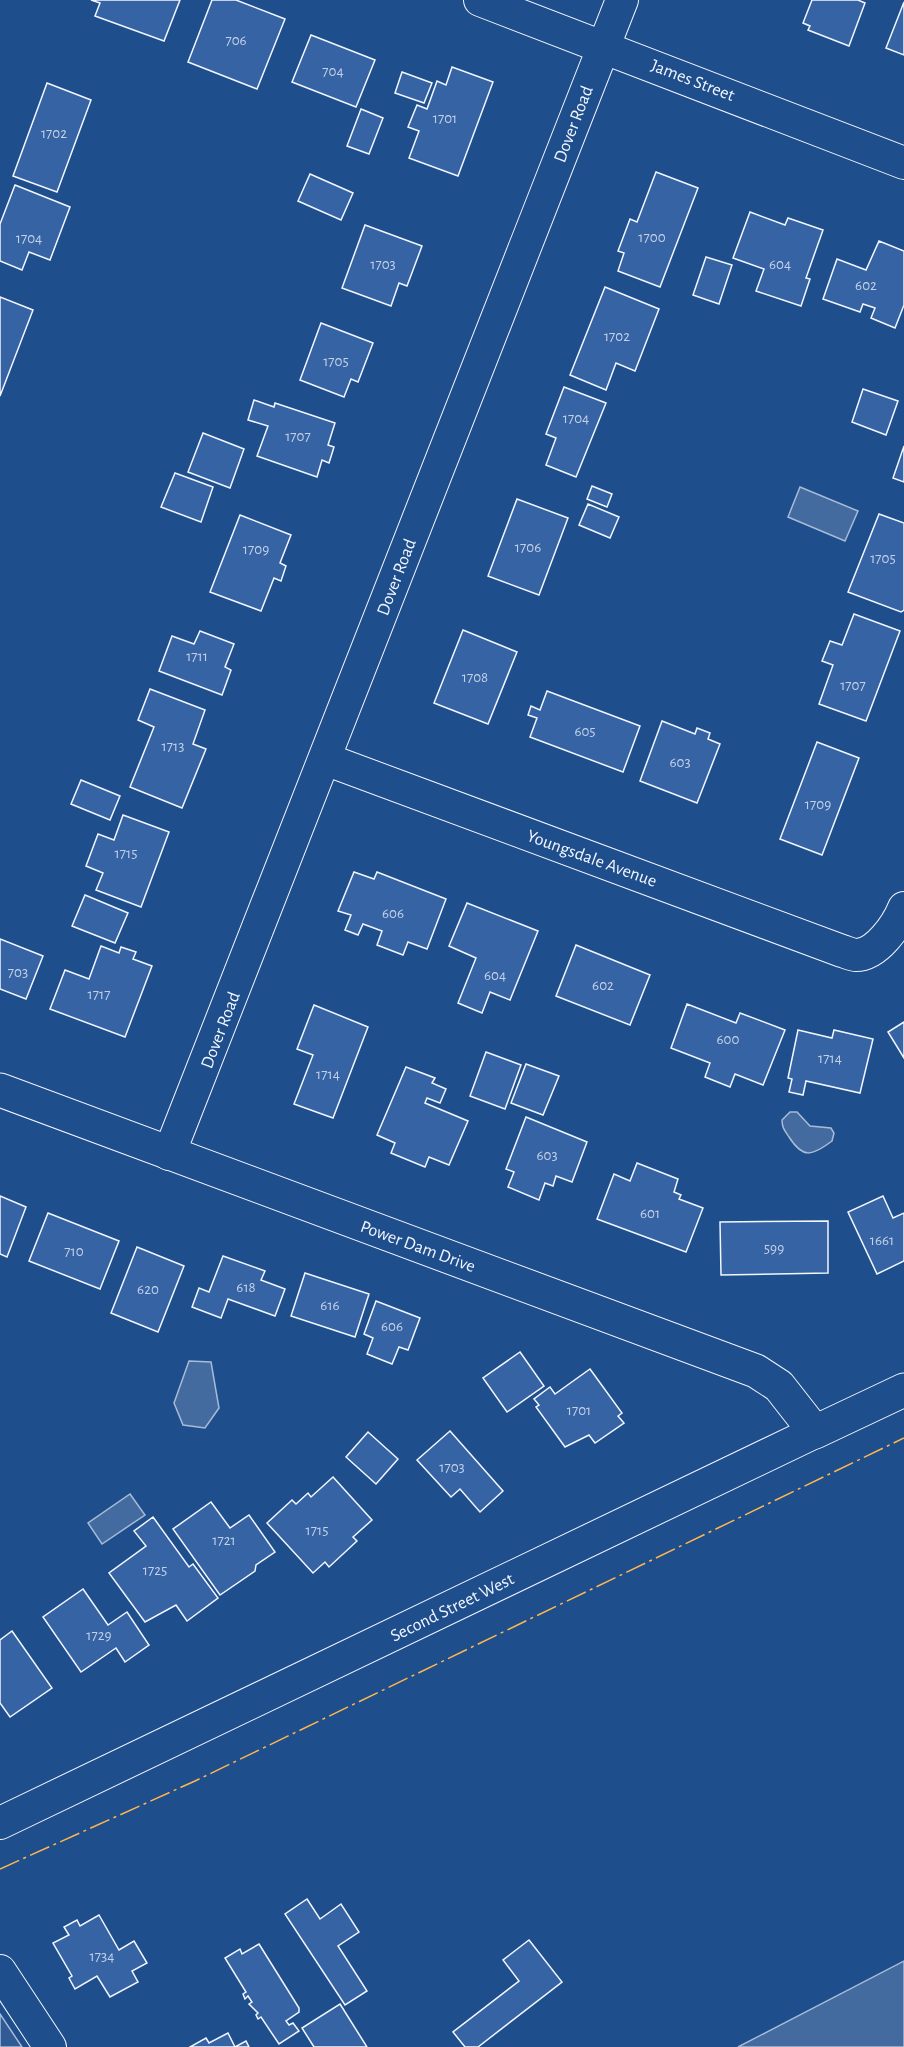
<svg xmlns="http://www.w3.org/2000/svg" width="904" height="2047" viewBox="0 0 904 2047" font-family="'Alegreya Sans',sans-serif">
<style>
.built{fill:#305b95;stroke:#a8bbd7;stroke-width:1.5}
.water{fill:#446ba0;stroke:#a8bbd7;stroke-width:1.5}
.building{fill:#3563a3;stroke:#f2f6ff;stroke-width:1.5}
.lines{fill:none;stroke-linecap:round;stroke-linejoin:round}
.minor-casing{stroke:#f2f6ff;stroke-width:34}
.secondary-casing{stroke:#f2f6ff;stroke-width:35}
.minor{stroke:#1f4e8c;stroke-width:32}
.secondary{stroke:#1f4e8c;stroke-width:33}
.power{stroke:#ffb74d;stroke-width:1.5;stroke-dasharray:21 4.5 3 4.5;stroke-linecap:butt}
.labels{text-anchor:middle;stroke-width:4.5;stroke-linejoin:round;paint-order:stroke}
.number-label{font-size:15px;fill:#c3d1e8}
.street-label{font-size:18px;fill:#f2f6ff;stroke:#1f4e8c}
</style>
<rect width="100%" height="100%" fill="#1f4e8c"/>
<polygon class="built" points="0,2014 22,2047 0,2047"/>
<g class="water">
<polygon points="800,487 858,511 845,541 788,517"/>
<path d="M 790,1112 L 797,1112 L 810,1126 L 831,1128 L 834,1133 L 832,1141 C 812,1156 803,1159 789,1137 C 785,1131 782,1128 782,1120 Z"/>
<polygon points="189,1361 211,1362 219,1408 205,1428 183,1425 174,1403"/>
<polygon points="130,1494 145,1515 102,1544 88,1523"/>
<polygon points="904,1961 904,2047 738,2047"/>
</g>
<g class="building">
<polygon points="91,0 180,0 164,41 95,16 100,3"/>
<polygon points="212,0 236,0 285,19 257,89 188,62"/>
<polygon points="812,0 858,0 865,3 849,46 808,30 810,26 803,23"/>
<polygon points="904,2 904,55 886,48"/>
<polygon points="311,35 375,60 356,107 292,82"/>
<polygon points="452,67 493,82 458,176 409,158 419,131 408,127 417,105 427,109 437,81 446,85"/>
<polygon points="402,72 432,83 424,103 395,93"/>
<polygon points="47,83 91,100 57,192 13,176"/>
<polygon points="361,109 383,118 369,154 347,146"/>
<polygon points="656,172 698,188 660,287 618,271 624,253 618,251 630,219 637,222"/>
<polygon points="310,174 353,193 341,220 298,201"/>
<polygon points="15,185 70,207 50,260 29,252 22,270 0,261 0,224"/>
<polygon points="750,212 785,225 788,218 823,230 806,278 810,279 801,306 756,291 764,269 733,258"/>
<polygon points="365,225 422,246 407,286 399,283 391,306 342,288"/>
<polygon points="879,241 904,251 904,305 895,328 871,318 875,308 863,304 860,312 823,299 837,259 866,270"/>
<polygon points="706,257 732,265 719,304 693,295"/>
<polygon points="605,287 659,309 635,371 616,363 606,390 570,375"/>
<polygon points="0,297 33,310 0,396"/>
<polygon points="321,323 373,343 358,382 351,379 344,397 300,380"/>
<polygon points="564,387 606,403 576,477 546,465 556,438 546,434"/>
<polygon points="863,389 898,401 886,435 852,422"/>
<polygon points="254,400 274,407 275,403 335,423 328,445 334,447 329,463 322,460 317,477 257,456 268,426 248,420"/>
<polygon points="203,433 244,449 230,488 188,472"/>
<polygon points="904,446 904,482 893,478"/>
<polygon points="175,473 213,487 201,522 161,507"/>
<polygon points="592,486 612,494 607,507 587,499"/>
<polygon points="517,499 568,518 539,595 488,576"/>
<polygon points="588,504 619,517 610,538 579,525"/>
<polygon points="879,514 904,523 904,610 901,612 848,592"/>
<polygon points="240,515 291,535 280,563 286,566 281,581 274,578 261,611 210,592"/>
<polygon points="854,614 900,631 866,721 819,704 833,665 822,661 830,641 842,645"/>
<polygon points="463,630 517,652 488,724 434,703"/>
<polygon points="200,631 234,644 225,667 231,670 222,695 159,671 172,636 194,644"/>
<polygon points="150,689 205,710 193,744 206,749 182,808 130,787 154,727 138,720"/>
<polygon points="547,691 640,726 623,772 530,737 537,718 528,715 531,706 540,710"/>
<polygon points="662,721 695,734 697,728 710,733 708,739 720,744 697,803 640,781"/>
<polygon points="817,742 859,758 822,855 780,839"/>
<polygon points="81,780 120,796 110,820 71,804"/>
<polygon points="123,815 169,832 141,907 96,890 103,873 86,866 98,834 114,840"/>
<polygon points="354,872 374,879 377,872 446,899 427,949 408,942 403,955 377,945 382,931 363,924 358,935 345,930 351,915 338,911"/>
<polygon points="85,895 128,913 115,943 72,926"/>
<polygon points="467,903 538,931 510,1000 490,992 482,1013 458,1003 476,958 449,946"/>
<polygon points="0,939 43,956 26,999 0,989"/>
<polygon points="576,945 650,975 630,1025 556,996"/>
<polygon points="101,946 119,953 121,947 136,952 133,959 152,966 125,1037 50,1009 65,970 89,979"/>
<polygon points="687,1004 736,1023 740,1013 785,1030 763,1085 735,1074 730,1087 705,1077 710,1063 671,1048"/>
<polygon points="314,1005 368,1027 333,1118 294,1104 313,1055 297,1049"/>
<polygon points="904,1022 904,1058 888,1032"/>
<polygon points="798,1030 832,1038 834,1030 873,1039 860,1093 806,1081 803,1095 789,1092 792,1079 788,1078"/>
<polygon points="486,1052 521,1065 505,1109 470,1096"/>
<polygon points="526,1064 559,1076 543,1115 511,1103"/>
<polygon points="406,1067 435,1078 432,1083 446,1089 440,1103 427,1098 425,1103 468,1121 449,1165 429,1157 425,1167 391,1153 395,1143 377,1135"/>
<polygon points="526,1117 587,1142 572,1182 556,1176 553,1186 545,1183 539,1200 508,1187 514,1172 506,1169"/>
<polygon points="637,1163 678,1179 674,1192 681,1195 679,1199 703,1208 686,1252 597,1219 614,1174 630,1181"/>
<polygon points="0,1196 26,1207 7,1257 0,1254"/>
<polygon points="883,1196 893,1218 904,1213 904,1261 877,1274 848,1212"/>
<polygon points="48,1213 119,1241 100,1289 29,1261"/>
<polygon points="828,1221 828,1273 721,1275 720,1222"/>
<polygon points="137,1247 184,1266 158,1332 111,1313"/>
<polygon points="223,1256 265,1271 261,1280 285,1289 275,1316 228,1299 221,1318 192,1307 199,1288 209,1292"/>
<polygon points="305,1273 369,1294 355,1337 291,1316"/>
<polygon points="376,1301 420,1318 408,1350 399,1347 392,1364 367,1354 373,1338 364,1334"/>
<polygon points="520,1352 544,1386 507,1412 483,1378"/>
<polygon points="590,1369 622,1413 618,1416 624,1423 595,1443 589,1435 565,1447 536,1407 539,1405 534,1399 550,1387 555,1394"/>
<polygon points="450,1431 503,1491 480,1512 460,1489 451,1497 417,1460"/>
<polygon points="368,1432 398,1459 376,1484 346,1457"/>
<polygon points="333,1477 372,1520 353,1537 357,1541 329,1567 325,1562 313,1573 267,1523 292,1500 296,1504 308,1493 311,1497"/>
<polygon points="211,1502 230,1528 249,1515 275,1552 256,1565 255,1571 220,1595 173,1529"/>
<polygon points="153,1517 189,1567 193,1564 218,1598 187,1621 176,1605 145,1622 109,1573 146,1546 134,1531"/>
<polygon points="83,1589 108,1625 127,1612 149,1645 125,1662 116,1648 81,1672 43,1617"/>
<polygon points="12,1631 52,1688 10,1717 0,1703 0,1640"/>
<polygon points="307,1899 320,1919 341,1904 359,1932 338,1946 367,1991 345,2005 285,1914"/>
<polygon points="99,1915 119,1950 134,1941 147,1963 132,1971 138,1982 110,1997 97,1976 75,1989 69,1978 72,1976 53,1943 69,1935 64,1927 77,1920 80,1926"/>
<polygon points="529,1940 562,1982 478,2047 465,2047 453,2032 519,1981 503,1960"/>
<polygon points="259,1944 299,2008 299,2012 286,2021 289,2025 293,2023 299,2031 279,2044 261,2017 258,2019 256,2015 258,2013 249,2004 252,2002 248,1996 245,1999 243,1994 246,1992 225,1958 240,1949 242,1954"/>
<polygon points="340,2004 367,2047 314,2047 302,2028"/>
<polygon points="228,2033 235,2047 246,2041 249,2047 190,2047 206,2038 209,2043"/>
</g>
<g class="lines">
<g class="minor-casing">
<g id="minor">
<polyline points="480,0 904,163"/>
<path d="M 325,759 L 842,951 C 846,952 852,955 856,955 C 877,955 897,925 904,908"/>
<polyline points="169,1154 622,0"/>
<polyline points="0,1823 815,1432"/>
<polyline points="0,1971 50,2047"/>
</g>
</g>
<g class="secondary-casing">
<polyline id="secondary" points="0,1090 756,1371 779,1386 815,1432 904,1390"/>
</g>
<use href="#minor" class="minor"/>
<use href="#secondary" class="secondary"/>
<polyline class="power" points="0,1869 195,1781 904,1438"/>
</g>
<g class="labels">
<g class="number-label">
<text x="236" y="45">706</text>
<text x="333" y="76">704</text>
<text x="445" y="123">1701</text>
<text x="54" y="138">1702</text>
<text x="652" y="242">1700</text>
<text x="29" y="243">1704</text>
<text x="383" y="269">1703</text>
<text x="780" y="269">604</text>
<text x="866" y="290">602</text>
<text x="617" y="341">1702</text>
<text x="336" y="366">1705</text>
<text x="576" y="423">1704</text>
<text x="298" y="441">1707</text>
<text x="528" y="552">1706</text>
<text x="256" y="554">1709</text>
<text x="883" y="563">1705</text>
<text x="197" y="661">1711</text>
<text x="475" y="682">1708</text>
<text x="853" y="690">1707</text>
<text x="585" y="736">605</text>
<text x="173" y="751">1713</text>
<text x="680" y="767">603</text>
<text x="818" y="809">1709</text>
<text x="126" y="858">1715</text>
<text x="393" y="918">606</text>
<text x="18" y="977">703</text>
<text x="495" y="980">604</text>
<text x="603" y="990">602</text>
<text x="99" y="999">1717</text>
<text x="728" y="1044">600</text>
<text x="830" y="1063">1714</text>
<text x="328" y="1079">1714</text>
<text x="547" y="1160">603</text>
<text x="650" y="1218">601</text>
<text x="882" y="1245">1661</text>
<text x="774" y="1253">599</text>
<text x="74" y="1256">710</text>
<text x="246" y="1292">618</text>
<text x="148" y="1294">620</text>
<text x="330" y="1310">616</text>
<text x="392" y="1331">606</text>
<text x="579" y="1415">1701</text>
<text x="452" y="1472">1703</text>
<text x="317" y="1535">1715</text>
<text x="224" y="1545">1721</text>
<text x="155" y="1575">1725</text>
<text x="99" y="1640">1729</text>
<text x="102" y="1961">1734</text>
</g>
<g class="street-label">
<text transform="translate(693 80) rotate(21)" y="6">James Street</text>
<text transform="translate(573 124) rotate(-69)" y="6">Dover Road</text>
<text transform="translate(396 577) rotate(-69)" y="6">Dover Road</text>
<text transform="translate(592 858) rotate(20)" y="6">Youngsdale Avenue</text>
<text transform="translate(220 1030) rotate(-69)" y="6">Dover Road</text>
<text transform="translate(418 1246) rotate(20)" y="6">Power Dam Drive</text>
<text transform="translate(452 1607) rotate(-26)" y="6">Second Street West</text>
</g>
</g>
</svg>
